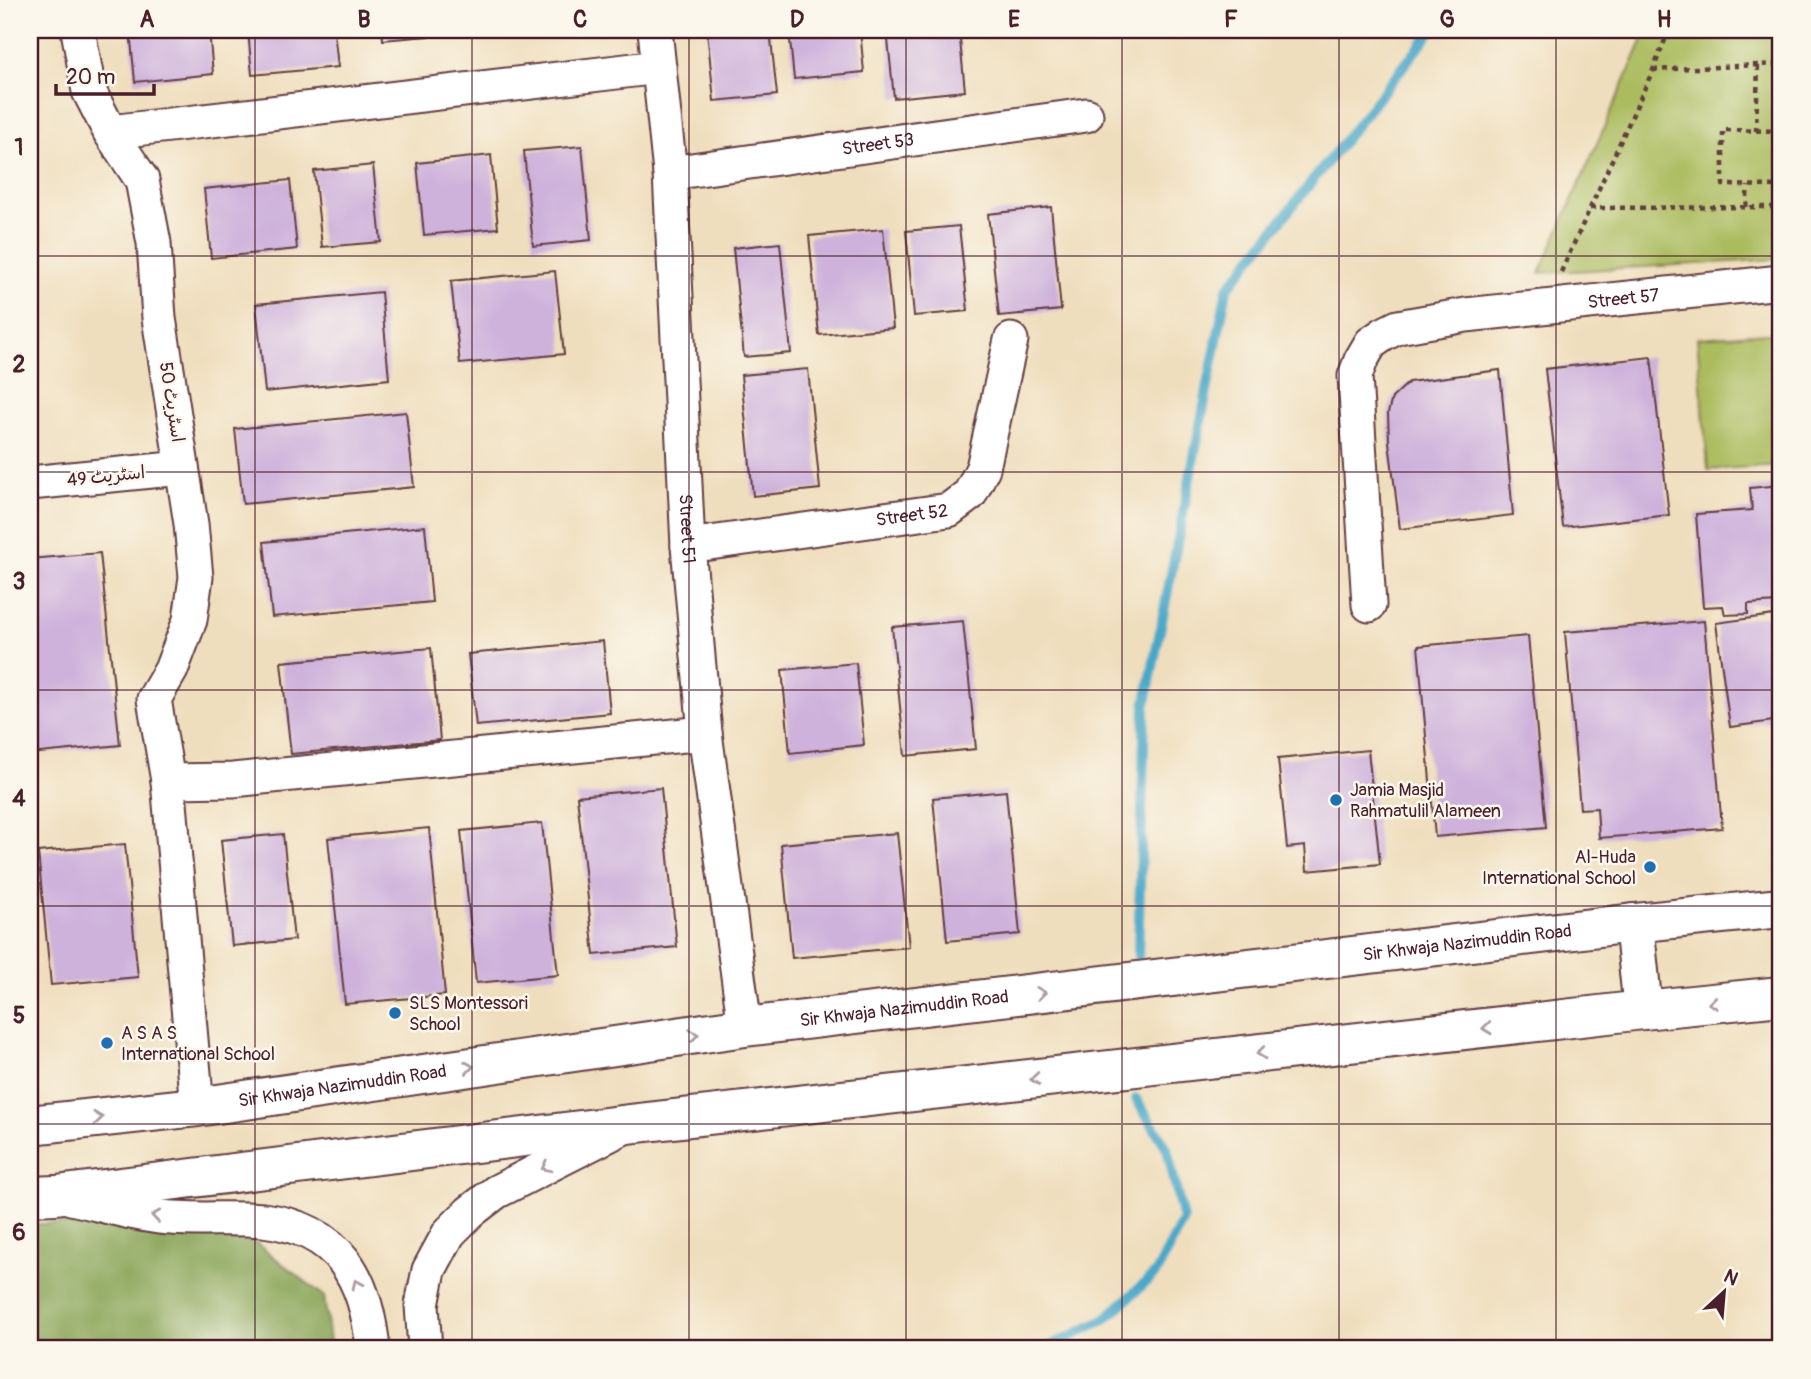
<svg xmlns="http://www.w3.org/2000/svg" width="1811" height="1379" viewBox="0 0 1811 1379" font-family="Pangolin,'Playpen Sans Arabic',sans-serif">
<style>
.green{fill:#abbc5f;stroke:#7a6e45;stroke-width:2}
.forest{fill:#88a456;stroke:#696240;stroke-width:2}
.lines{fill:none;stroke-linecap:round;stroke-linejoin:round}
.stream{stroke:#49a7c8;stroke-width:10}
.building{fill:#ceb2db}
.minor-casing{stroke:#633c41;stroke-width:37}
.major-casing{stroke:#633c41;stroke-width:42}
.path{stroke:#633c41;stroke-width:4.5;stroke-dasharray:5 5;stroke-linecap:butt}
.minor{stroke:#fff;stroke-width:33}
.major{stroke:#fff;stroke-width:38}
.oneway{stroke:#ae9aa0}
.grid{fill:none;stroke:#4a1f2b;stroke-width:2;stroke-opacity:0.55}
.poi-dot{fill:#1f6fb2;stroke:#fbf7ec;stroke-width:2.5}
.labels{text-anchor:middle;stroke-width:5;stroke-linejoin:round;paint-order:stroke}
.street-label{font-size:18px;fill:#4a1f2b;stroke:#fbf7ec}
.poi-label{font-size:18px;fill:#4a1f2b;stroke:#fbf7ec;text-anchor:start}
.neatline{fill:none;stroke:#4a1f2b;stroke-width:2.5}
.grid-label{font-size:23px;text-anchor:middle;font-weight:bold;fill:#4a1f2b}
</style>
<rect width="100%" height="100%" fill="#fbf7ec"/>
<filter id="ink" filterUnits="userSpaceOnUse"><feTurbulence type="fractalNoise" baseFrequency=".0143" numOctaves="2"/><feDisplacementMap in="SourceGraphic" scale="14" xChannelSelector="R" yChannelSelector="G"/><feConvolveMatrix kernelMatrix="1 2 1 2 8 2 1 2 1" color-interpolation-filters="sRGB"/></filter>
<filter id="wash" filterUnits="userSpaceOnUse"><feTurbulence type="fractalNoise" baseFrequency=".00686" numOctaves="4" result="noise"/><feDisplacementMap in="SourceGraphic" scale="28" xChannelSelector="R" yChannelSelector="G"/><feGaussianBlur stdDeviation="1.57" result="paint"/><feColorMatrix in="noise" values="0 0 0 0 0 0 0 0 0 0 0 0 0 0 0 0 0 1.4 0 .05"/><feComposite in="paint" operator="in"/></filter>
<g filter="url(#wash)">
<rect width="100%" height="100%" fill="#efdebd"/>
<g class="green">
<polygon points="1647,30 1781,30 1781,259 1540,273"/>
<polygon points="1781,332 1781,465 1708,470 1697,338"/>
</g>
<polygon class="forest" points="229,1222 324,1296 331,1349 30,1349 30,1224"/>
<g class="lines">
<g class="stream">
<polyline points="1138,956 1145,707 1227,289 1432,30"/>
<polyline points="1045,1349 1104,1320 1156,1273 1183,1220 1167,1148 1136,1099"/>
</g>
</g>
<g id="blocks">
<g class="building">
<polygon points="130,30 209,30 213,74 135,82"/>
<polygon points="248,30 334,30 338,67 252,75"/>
<polygon points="382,30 438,30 439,35 383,40"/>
<polygon points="707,30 770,30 777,95 714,101"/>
<polygon points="789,30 860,30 864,72 794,79"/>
<polygon points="887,30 959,30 965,91 894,98"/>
<polygon points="30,45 32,45 40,125 30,126"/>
<polygon points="582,146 591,240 533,246 524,151"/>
<polygon points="491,155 498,228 424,235 417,163"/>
<polygon points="373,165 381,242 322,247 314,171"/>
<polygon points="290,180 297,249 211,258 204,189"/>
<polygon points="1051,207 1061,310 999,316 988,214"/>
<polygon points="30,221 32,221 39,292 30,293"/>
<polygon points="959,226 968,311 914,316 906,231"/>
<polygon points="883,229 893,328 819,335 809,236"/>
<polygon points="780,243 791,353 744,357 733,248"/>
<polygon points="555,271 564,354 460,364 451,281"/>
<polygon points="381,292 389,379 265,392 256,304"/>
<polygon points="1651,357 1669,515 1563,527 1545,369"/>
<polygon points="808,369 820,489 753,496 741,375"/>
<polygon points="1500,370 1513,515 1400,529 1389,442 1388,413 1392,398 1409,382"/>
<polygon points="406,412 414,487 243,504 235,429"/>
<polygon points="1781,485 1781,573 1775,574 1777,602 1748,604 1748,614 1725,615 1723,606 1703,607 1696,514 1752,510 1750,488"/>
<polygon points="425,526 432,602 272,617 264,542"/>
<polygon points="100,553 120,745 30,754 30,559"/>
<polygon points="1781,614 1781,720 1730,727 1716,623"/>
<polygon points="963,621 976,749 905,756 892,627"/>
<polygon points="1704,621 1722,828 1599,838 1597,808 1580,809 1565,632"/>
<polygon points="1528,636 1546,827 1435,837 1418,646"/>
<polygon points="603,641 610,713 476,726 468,654"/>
<polygon points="431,648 440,740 291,754 281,662"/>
<polygon points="856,663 864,745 790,753 782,670"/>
<polygon points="1368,750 1380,864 1307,871 1305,846 1287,848 1278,759"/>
<polygon points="661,788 677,947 594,955 577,796"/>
<polygon points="1006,791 1020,934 947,941 933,798"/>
<polygon points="542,823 558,975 476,983 461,831"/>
<polygon points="429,828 445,995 345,1004 328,838"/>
<polygon points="897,833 909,947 792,958 781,844"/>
<polygon points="283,834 294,940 232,946 221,840"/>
<polygon points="125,844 138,977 51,985 38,852"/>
</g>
</g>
</g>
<g filter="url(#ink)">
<use href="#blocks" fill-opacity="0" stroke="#633c41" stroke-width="2"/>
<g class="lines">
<g class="minor-casing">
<g id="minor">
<polyline points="78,30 89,91 110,132 142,180 154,243 159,318 191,524 196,577 190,620 171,670 154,699 168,781 197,1107"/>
<path id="s1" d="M 655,30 L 670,173 L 688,546 L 705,733 L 745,1027"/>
<polyline points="110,132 659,67"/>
<path id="s2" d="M 670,173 L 1086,115"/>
<polyline points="30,483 182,468"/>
<path id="s3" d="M 688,546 L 949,510 L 970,494 L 983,468 L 1011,340"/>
<path id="s4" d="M 1369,605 L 1355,376 L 1361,360 L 1371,343 L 1384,334 L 1398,327 L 1466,315 L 1781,282"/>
<polyline points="168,781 233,780 705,733"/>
<path d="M 71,1198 C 100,1204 131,1214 160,1217 C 194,1221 229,1217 263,1220 C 340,1229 366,1278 373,1349"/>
<polyline points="425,1349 422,1305 429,1270 449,1233 470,1212 496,1192 620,1129"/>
</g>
</g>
<g class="major-casing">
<g id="major">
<polyline points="1634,923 1643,1010"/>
<path id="s5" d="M 30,1125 L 197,1107 L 745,1027 L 1634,923 L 1781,908"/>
<polyline points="30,1196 56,1195 629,1124 1643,1010 1781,996"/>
</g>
</g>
<g class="path">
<polyline points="1653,70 1781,64"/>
<polyline points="1756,131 1758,64"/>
<polyline points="1781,131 1723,130 1723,185 1781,186"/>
<polyline points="1746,207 1748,186"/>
<polyline points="1590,208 1781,207"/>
<polyline points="1561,272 1653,70 1669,30"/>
</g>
<use href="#minor" class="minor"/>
<use href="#major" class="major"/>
</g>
<defs><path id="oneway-chevron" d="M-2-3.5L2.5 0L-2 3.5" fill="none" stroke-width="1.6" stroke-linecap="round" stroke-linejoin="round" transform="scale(1.75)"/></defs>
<g class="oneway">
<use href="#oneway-chevron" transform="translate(1041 993) rotate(-7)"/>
<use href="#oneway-chevron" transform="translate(1713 1003) rotate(174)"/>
<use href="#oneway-chevron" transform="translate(1487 1028) rotate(174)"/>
<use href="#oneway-chevron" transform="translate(694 1035) rotate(-8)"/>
<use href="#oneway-chevron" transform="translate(1261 1053) rotate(174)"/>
<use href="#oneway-chevron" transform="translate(469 1067) rotate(-8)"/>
<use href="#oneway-chevron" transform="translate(1035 1079) rotate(174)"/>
<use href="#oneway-chevron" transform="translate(98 1118) rotate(-6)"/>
<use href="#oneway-chevron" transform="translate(546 1167) rotate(153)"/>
<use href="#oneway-chevron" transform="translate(156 1216) rotate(-171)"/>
<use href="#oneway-chevron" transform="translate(357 1284) rotate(-114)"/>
</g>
</g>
<path class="grid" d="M 255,30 L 255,1349M 472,30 L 472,1349M 689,30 L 689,1349M 906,30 L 906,1349M 1122,30 L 1122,1349M 1339,30 L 1339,1349M 1556,30 L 1556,1349M 30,256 L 1781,256M 30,472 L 1781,472M 30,690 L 1781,690M 30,906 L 1781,906M 30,1124 L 1781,1124"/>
<g class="poi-dot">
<circle cx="1336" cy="800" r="7"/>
<circle cx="1650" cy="867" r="7"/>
<circle cx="395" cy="1013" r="7"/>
<circle cx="107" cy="1043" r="7"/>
</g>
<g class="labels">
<g class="street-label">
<text dy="6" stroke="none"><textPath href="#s2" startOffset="210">Street 53</textPath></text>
<text dy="6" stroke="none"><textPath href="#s4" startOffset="525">Street 57</textPath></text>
<text transform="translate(172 402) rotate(81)" y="6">اسٹریٹ 50</text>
<text transform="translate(106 476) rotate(-6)" y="6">اسٹریٹ 49</text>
<text dy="6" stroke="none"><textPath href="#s3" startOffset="226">Street 52</textPath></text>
<text dy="6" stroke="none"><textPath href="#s1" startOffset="500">Street 51</textPath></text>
<text dy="6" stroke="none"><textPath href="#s5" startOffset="1449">Sir Khwaja Nazimuddin Road</textPath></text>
<text dy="6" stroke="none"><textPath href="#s5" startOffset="882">Sir Khwaja Nazimuddin Road</textPath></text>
<text dy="6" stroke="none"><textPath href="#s5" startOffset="315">Sir Khwaja Nazimuddin Road</textPath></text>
</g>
<g class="poi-label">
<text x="1350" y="796">Jamia Masjid<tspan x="1350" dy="21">Rahmatulil Alameen</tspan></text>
<text x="1636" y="863" text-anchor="end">Al-Huda<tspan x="1636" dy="21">International School</tspan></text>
<text x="409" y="1009">SLS Montessori<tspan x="409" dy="21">School</tspan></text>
<text x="121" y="1039">A S A S<tspan x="121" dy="21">International School</tspan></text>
</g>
</g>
<rect width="1811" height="1379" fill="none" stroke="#fbf7ec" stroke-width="77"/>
<g transform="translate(1724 1292) rotate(26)" stroke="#fbf7ec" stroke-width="5" paint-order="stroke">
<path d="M0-5L12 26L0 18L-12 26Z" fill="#4a1f2b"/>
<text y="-10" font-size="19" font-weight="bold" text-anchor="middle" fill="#4a1f2b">N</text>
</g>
<path d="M56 84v10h98v-10" fill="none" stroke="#4a1f2b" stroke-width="3.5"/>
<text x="66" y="84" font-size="21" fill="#4a1f2b" stroke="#fbf7ec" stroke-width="5" paint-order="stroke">20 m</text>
<rect x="38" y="38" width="1734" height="1302" class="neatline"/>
<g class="grid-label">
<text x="147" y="27">A</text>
<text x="364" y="27">B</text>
<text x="580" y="27">C</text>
<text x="797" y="27">D</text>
<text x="1014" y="27">E</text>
<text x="1231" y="27">F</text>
<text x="1447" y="27">G</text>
<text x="1664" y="27">H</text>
<text x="19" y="155">1</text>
<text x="19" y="372">2</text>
<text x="19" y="589">3</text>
<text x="19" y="806">4</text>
<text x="19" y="1023">5</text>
<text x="19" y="1240">6</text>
</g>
</svg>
